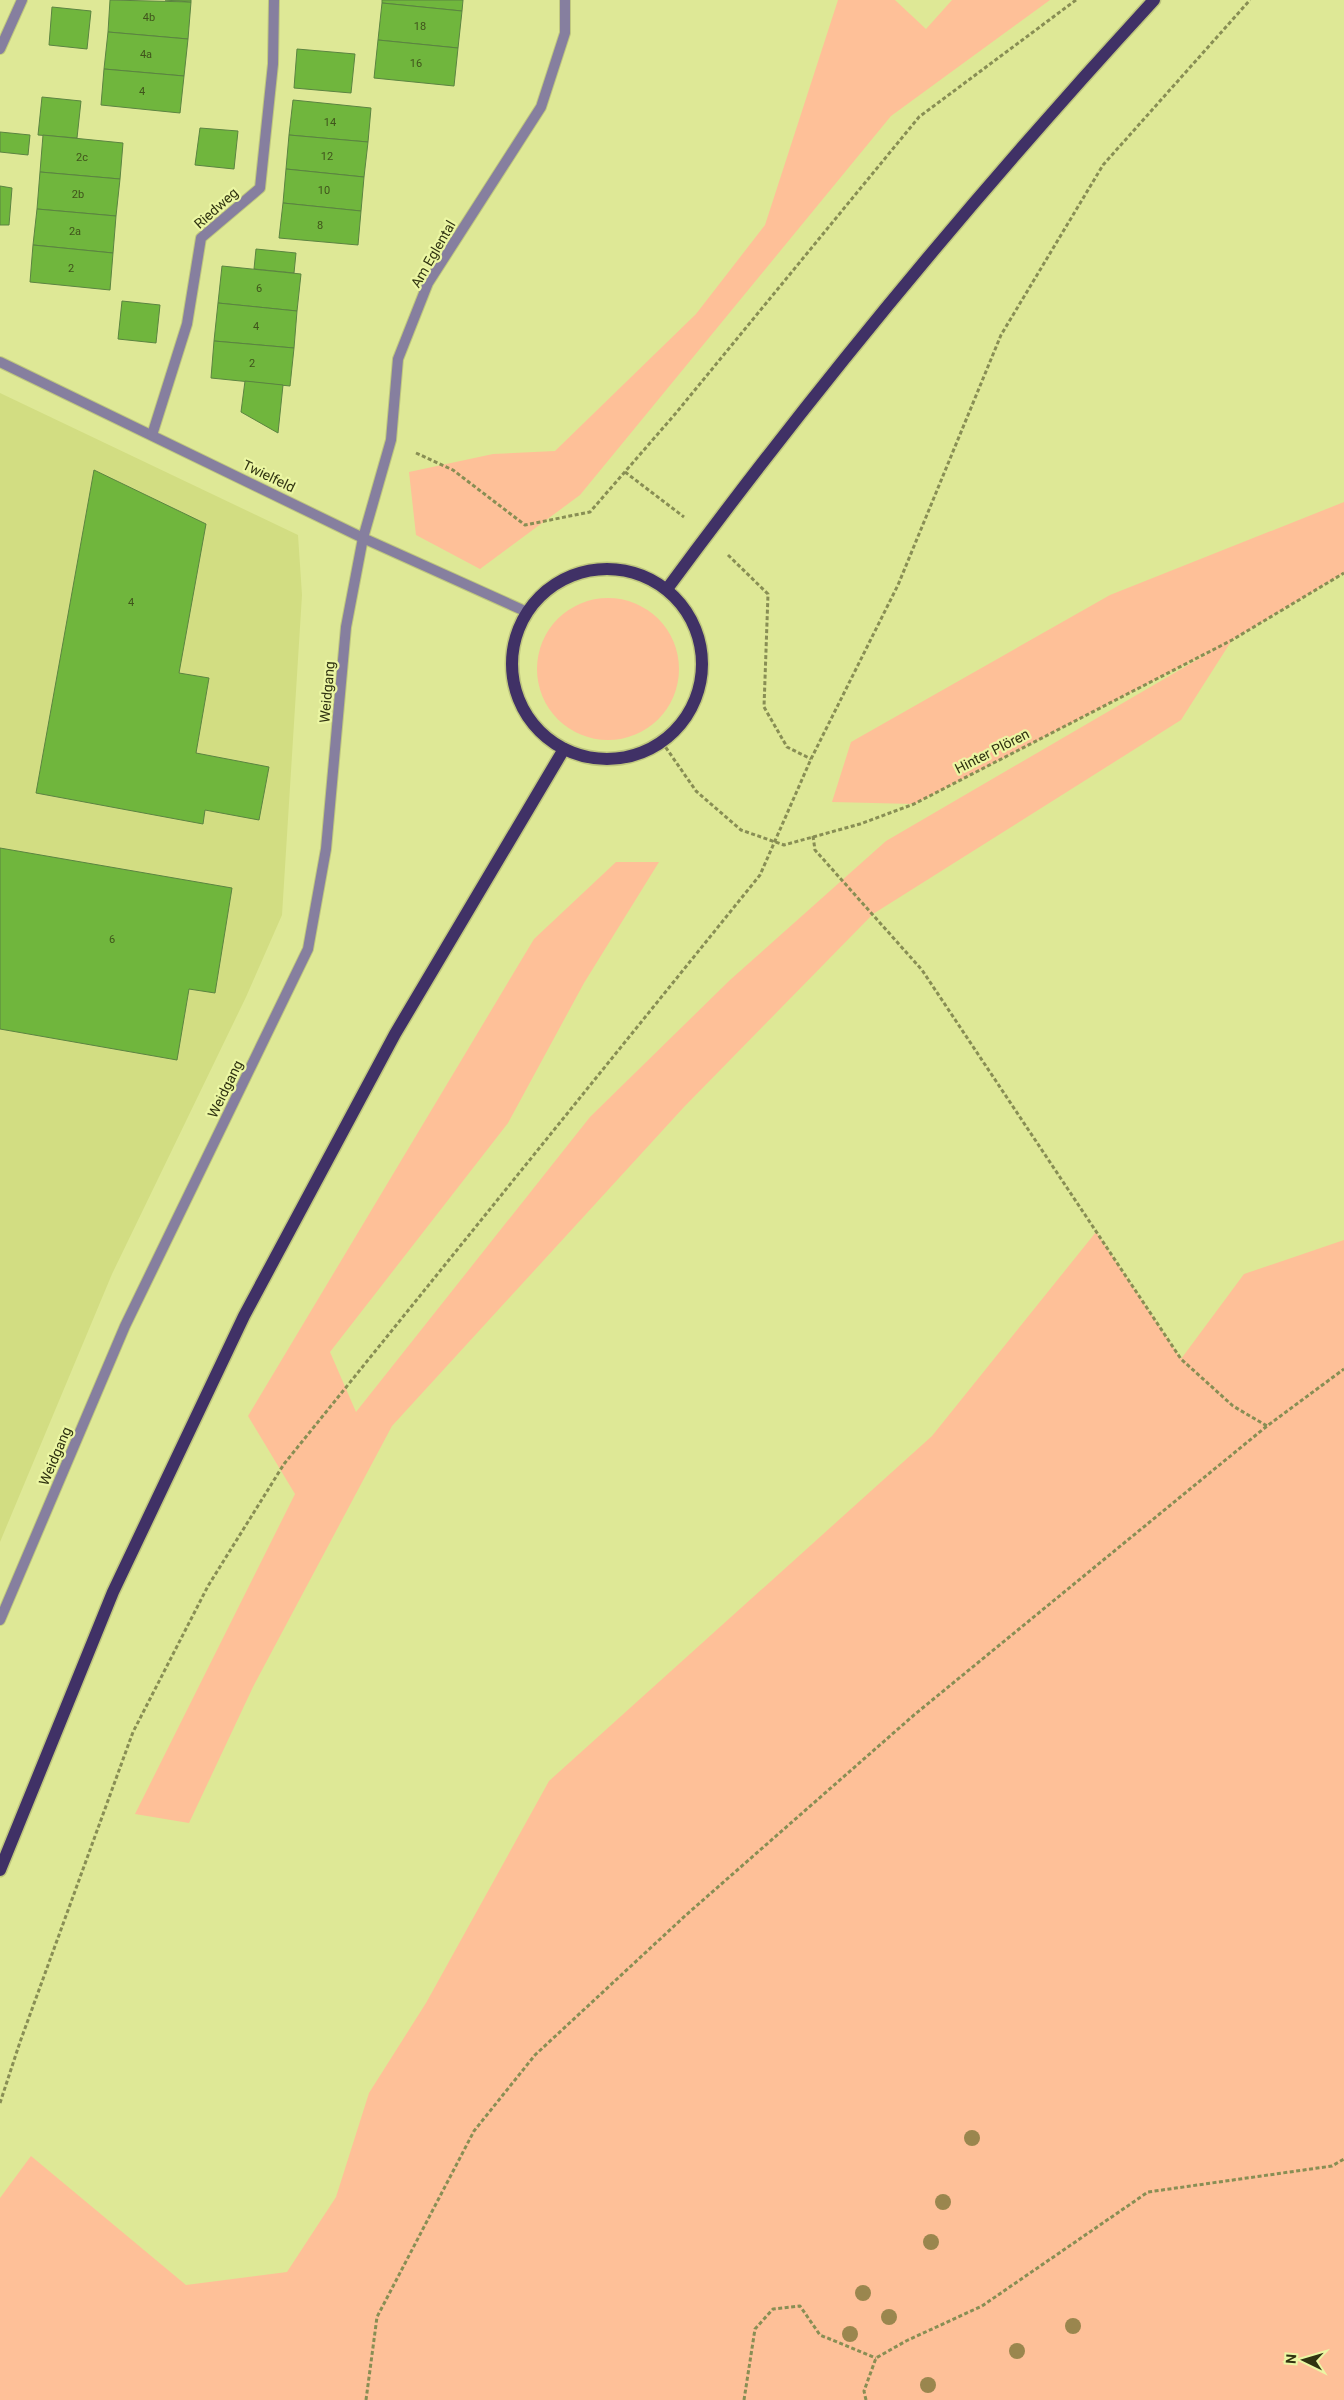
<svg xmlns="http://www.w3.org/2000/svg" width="1344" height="2400" viewBox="0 0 1344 2400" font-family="Roboto,sans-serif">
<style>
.built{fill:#d2dd82}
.green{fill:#fec098}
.building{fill:#70b63d;stroke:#5b8441}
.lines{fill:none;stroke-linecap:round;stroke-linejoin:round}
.street-casing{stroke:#bfc77e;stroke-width:12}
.primary-casing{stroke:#bfc77e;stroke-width:15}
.path{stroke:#888e54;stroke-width:3;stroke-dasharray:4 2.5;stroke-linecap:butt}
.street{stroke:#867f9f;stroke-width:10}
.primary{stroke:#403166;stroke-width:12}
.tree{fill:#9a864e}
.labels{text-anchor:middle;stroke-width:4.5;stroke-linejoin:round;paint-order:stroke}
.number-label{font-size:11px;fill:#40541c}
.street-label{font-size:14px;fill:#303311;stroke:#ebf6a3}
</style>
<rect width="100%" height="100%" fill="#dee896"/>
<polygon class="built" points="0,393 298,535 302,595 282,915 246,997 112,1274 0,1542"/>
<g class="green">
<polygon points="838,0 895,0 926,29 952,0 1050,0 891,116 580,495 480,569 416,535 409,472 493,454 555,451 696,314 765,225"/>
<polygon points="1344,502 1344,573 1232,640 1181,720 873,914 684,1107 392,1426 253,1687 189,1823 135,1814 295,1494 248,1416 534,939 616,862 659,862 584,983 508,1123 330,1352 356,1412 590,1117 730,980 886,841 1219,647 914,804 832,802 851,742 1110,595"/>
<circle cx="608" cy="669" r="71"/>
<polygon points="1096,1232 1181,1359 1244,1274 1344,1240 1344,2400 0,2400 0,2198 31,2156 186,2285 287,2272 336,2197 369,2093 426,2003 549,1781 932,1436"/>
</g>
<g class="building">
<polygon points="110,0 191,2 188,39 108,32"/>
<polygon points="165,0 191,0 191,2"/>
<polygon points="382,0 463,0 462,11 382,3"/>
<polygon points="382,3 462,11 458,48 378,40"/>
<polygon points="52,7 91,11 87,49 49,45"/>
<polygon points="108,32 188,39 184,76 104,69"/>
<polygon points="378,40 458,48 454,86 374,78"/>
<polygon points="297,49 355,54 351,93 294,88"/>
<polygon points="104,69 184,76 180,113 101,105"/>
<polygon points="42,97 81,101 77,138 38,135"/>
<polygon points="293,100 371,108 368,142 289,135"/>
<polygon points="200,128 238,131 234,169 195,165"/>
<polygon points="0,132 30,135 28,155 0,152"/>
<polygon points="43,135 123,143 120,179 40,172"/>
<polygon points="289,135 368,142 364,177 286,169"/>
<polygon points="286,169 364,177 361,211 283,203"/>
<polygon points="40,172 120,179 116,216 37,209"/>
<polygon points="0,186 12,188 9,225 0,225"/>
<polygon points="283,203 361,211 358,245 279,238"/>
<polygon points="37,209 116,216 113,253 33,245"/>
<polygon points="33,245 113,253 110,290 30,282"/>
<polygon points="256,249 296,253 294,273 254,269"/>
<polygon points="222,266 301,274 297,311 218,303"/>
<polygon points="122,301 160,305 156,343 118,339"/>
<polygon points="218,303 297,311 294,348 214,341"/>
<polygon points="214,341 294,348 290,386 211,378"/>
<polygon points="245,381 283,385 278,433 241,412"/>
<polygon points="94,470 206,524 179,673 209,678 196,753 269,767 259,820 205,810 203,824 36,793"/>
<polygon points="0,848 232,888 215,993 189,989 177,1060 0,1029"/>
</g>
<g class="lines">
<g class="street-casing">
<g id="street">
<polyline points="0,49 22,0"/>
<polyline points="0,362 363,538 527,612"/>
<polyline points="152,435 187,324 201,238 260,188 273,64 274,0"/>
<polyline points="0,1620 125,1326 308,949 326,849 346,627 363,538 391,440 398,359 428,283 541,107 565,33 565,0"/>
</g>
</g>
<g class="primary-casing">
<g id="primary">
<circle cx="607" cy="664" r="95"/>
<path d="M 667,589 C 818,384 981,188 1154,0"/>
<polyline points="0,1870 113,1592 244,1316 395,1034 564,749"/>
</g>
</g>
<g class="path">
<polyline points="416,453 453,470 525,525 590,512 676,413 919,117 1076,0"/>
<polyline points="625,472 684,517"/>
<polyline points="728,555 768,594 764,707 787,747 811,759"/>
<polyline points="662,742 696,791 741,830 784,845 860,824 914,804 1232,640 1344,573"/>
<polyline points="813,836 815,850 922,970 1181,1359 1233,1406 1267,1426"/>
<polyline points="0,2103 20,2042 133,1732 208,1586 284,1464 760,875 811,759 898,585 1001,335 1103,165 1250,0"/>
<polyline points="366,2400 377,2317 474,2131 535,2055 686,1915 914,1715 1267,1426 1344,1369"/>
<polyline points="744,2400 755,2329 773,2309 800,2306 820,2335 876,2358"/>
<polyline points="866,2400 864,2391 876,2358 906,2341 982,2306 1148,2192 1332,2166 1344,2159"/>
</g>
<use href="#street" class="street"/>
<use href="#primary" class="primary"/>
</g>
<g class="tree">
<circle cx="972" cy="2138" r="8"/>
<circle cx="943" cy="2202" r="8"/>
<circle cx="931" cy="2242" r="8"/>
<circle cx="863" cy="2293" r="8"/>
<circle cx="889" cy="2317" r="8"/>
<circle cx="1073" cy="2326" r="8"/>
<circle cx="850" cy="2334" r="8"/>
<circle cx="1017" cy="2351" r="8"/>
<circle cx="928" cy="2385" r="8"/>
</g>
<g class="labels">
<g class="number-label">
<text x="149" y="21">4b</text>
<text x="420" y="30">18</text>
<text x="146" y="58">4a</text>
<text x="416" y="67">16</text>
<text x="142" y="95">4</text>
<text x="330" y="126">14</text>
<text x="327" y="160">12</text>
<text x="82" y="161">2c</text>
<text x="324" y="194">10</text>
<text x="78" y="198">2b</text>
<text x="320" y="229">8</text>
<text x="75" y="235">2a</text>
<text x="71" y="272">2</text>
<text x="259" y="292">6</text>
<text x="256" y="330">4</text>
<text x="252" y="367">2</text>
<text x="131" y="606">4</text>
<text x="112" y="943">6</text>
</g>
<g class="street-label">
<text transform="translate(216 208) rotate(-42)" y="5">Riedweg</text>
<text transform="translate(433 254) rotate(-60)" y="5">Am Eglental</text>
<text transform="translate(269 476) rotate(26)" y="5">Twielfeld</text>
<text transform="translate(327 692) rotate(-85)" y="5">Weidgang</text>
<text transform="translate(992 751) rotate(-27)" y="5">Hinter Plören</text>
<text transform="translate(225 1089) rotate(-64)" y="5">Weidgang</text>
<text transform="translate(55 1456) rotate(-67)" y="5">Weidgang</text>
</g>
</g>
<g transform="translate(1304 2360) rotate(275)" stroke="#ebf6a3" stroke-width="4" paint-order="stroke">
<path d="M0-4L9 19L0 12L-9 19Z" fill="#303311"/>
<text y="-8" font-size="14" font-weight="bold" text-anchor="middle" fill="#303311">N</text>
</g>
</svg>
